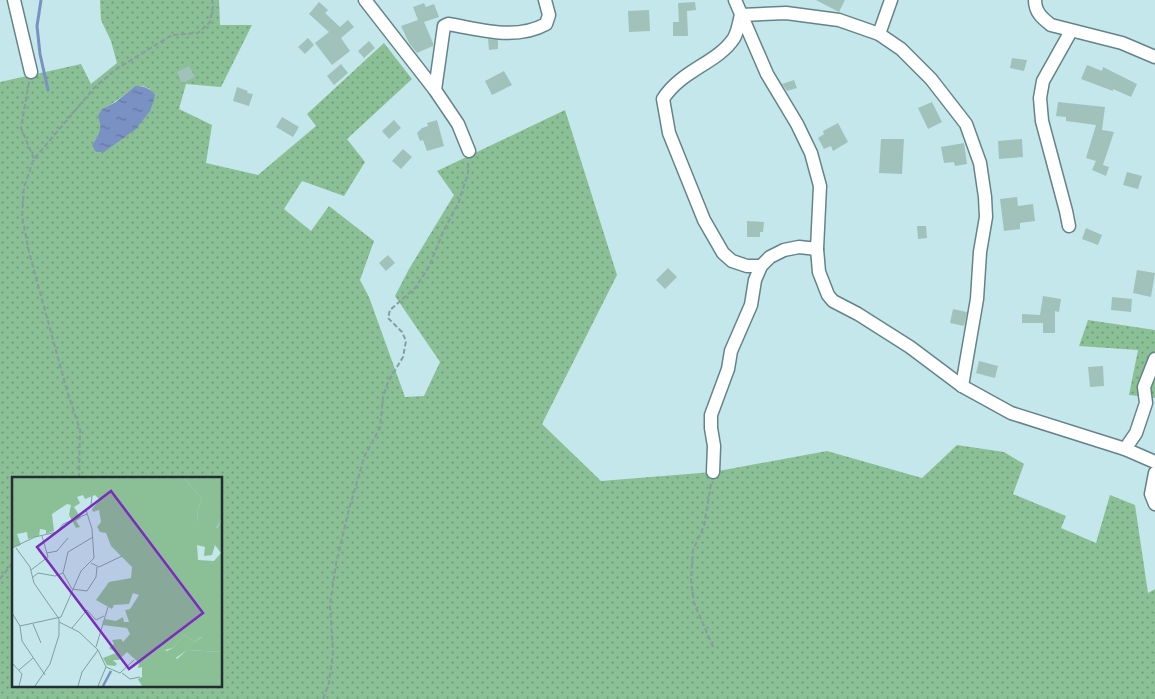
<svg xmlns="http://www.w3.org/2000/svg" width="1155" height="699" viewBox="0 0 1155 699" font-family="Manrope,sans-serif">
<style>
.grass{fill:url(#grass-dots);fill-rule:evenodd}
.water{fill:url(#water-ripples)}
.lines{fill:none;stroke-linecap:round;stroke-linejoin:round}
.stream{stroke:#7991c3;stroke-width:3}
.building{fill:#a1c2ba}
.street-casing{stroke:#648489;stroke-width:15}
.path{stroke:#849ea2;stroke-width:2;stroke-dasharray:5 2.5;stroke-linecap:butt}
.street{stroke:#fff;stroke-width:12}
.inset-river{fill:none;stroke:#7991c3;stroke-width:2.5}
.inset-road{fill:none;stroke:#839da1;stroke-width:1}
.view{fill:#7b2cbf;fill-opacity:0.15;stroke:#7b2cbf;stroke-width:2.5}
.inset-edge{fill:none;stroke:#222f31;stroke-width:2.5}
</style>
<defs>
<pattern id="grass-dots" width="8" height="8" patternUnits="userSpaceOnUse" patternTransform="scale(1.25)"><rect width="8" height="8" fill="#8bbf95"/><path d="M2 2h.1M6 6h.1" fill="none" stroke="#719c7a" stroke-width="1.8" stroke-linecap="round"/></pattern>
<pattern id="water-ripples" width="26" height="14" patternUnits="userSpaceOnUse" patternTransform="scale(1.25)"><rect width="26" height="14" fill="#7991c3"/><path d="M2 4q2-2 4 0t4 0M15 11q2-2 4 0t4 0" fill="none" stroke="#63779f"/></pattern>
</defs>
<rect width="100%" height="100%" fill="#c4e7ec"/>
<g class="grass">
<path d="M 100,0 L 219,0 L 220,25 L 252,25 L 221,87 L 186,84 L 179,109 L 212,125 L 206,163 L 258,175 L 316,126 L 307,114 L 384,43 L 412,79 L 347,139 L 365,162 L 344,196 L 302,181 L 284,209 L 311,231 L 329,206 L 374,241 L 360,280 L 369,297 L 405,397 L 424,396 L 440,362 L 395,296 L 409,269 L 454,195 L 437,171 L 565,110 L 617,275 L 542,424 L 601,481 L 713,472 L 827,451 L 922,478 L 957,445 L 1004,452 L 1024,464 L 1013,494 L 1066,516 L 1061,528 L 1096,543 L 1110,495 L 1135,505 L 1148,593 L 1155,589 L 1155,699 L 0,699 L 0,82 L 81,64 L 91,84 L 117,63 L 111,41 L 101,20 ZM 135,86 L 143,86 L 150,89 L 92,145 L 101,132 L 102,109 C 115,103 124,95 135,86 ZM 14,478 L 221,478 L 221,685 L 14,685 Z"/>
<polygon points="1088,320 1155,330 1155,398 1129,395 1138,350 1079,346"/>
</g>
<path class="water" d="M 135,86 C 145,86 149,88 155,95 L 153,103 L 150,111 L 136,129 L 104,152 L 96,152 L 92,145 C 99,135 103,129 98,116 L 102,109 L 116,102 Z"/>
<g class="lines">
<polyline class="stream" points="41,0 37,26 40,54 48,90"/>
</g>
<g class="building">
<polygon points="816,0 845,0 839,12"/>
<polygon points="319,2 328,10 325,13 340,27 348,20 354,27 341,38 350,51 332,65 315,43 329,32 309,14"/>
<polygon points="695,2 696,10 687,11 688,36 673,36 673,22 679,22 678,3"/>
<polygon points="424,3 426,7 434,4 439,17 424,22 433,43 433,46 417,53 409,43 401,26 418,20 413,7"/>
<polygon points="649,10 650,31 629,32 628,11"/>
<polygon points="308,38 314,45 305,54 298,47"/>
<polygon points="488,39 498,40 498,49 489,50"/>
<polygon points="369,41 375,48 364,58 358,51"/>
<polygon points="1012,58 1027,60 1024,71 1010,68"/>
<polygon points="341,64 348,73 334,85 327,76"/>
<polygon points="1087,65 1102,71 1103,67 1137,84 1131,97 1113,89 1113,91 1081,79"/>
<polygon points="189,66 195,77 182,83 177,72"/>
<polygon points="504,71 512,85 492,95 485,81"/>
<polygon points="794,80 797,88 787,91 782,84"/>
<polygon points="237,87 248,91 247,93 253,94 249,106 233,101"/>
<polygon points="932,102 942,122 928,129 918,108"/>
<polygon points="1058,102 1105,107 1102,130 1114,132 1103,165 1109,167 1106,176 1092,170 1096,161 1086,158 1096,125 1066,121 1066,117 1056,116"/>
<polygon points="282,117 299,127 293,137 276,127"/>
<polygon points="394,120 401,128 389,139 382,131"/>
<polygon points="437,120 444,146 427,151 423,140 420,141 417,133 422,128 428,126 427,123"/>
<polygon points="838,123 848,142 833,151 831,146 824,149 818,138 824,134 823,131"/>
<polygon points="881,139 904,139 902,174 879,173"/>
<polygon points="1022,139 1023,157 999,159 998,141"/>
<polygon points="964,143 967,164 955,166 954,162 944,163 941,147"/>
<polygon points="403,149 412,157 401,169 392,161"/>
<polygon points="1127,172 1142,176 1138,189 1123,185"/>
<polygon points="1017,197 1018,206 1033,204 1035,221 1020,223 1020,229 1004,231 1000,199"/>
<polygon points="747,221 764,222 763,232 760,232 760,237 747,237"/>
<polygon points="917,226 926,226 927,238 918,239"/>
<polygon points="1086,228 1102,235 1098,245 1082,239"/>
<polygon points="388,255 395,263 386,271 379,263"/>
<polygon points="668,268 677,277 665,289 656,280"/>
<polygon points="1137,270 1155,273 1151,297 1133,293"/>
<polygon points="1043,296 1061,299 1059,312 1055,311 1055,333 1043,333 1043,323 1022,323 1022,314 1040,315"/>
<polygon points="1112,297 1132,299 1131,312 1111,310"/>
<polygon points="953,309 967,312 964,326 950,323"/>
<polygon points="979,361 998,366 995,378 976,373"/>
<polygon points="1103,366 1104,386 1090,387 1088,367"/>
</g>
<g class="lines">
<g class="street-casing">
<g id="street">
<polyline points="14,0 31,72"/>
<polyline points="365,0 435,90 458,124 469,151"/>
<polyline points="735,0 767,74 797,124 811,153 820,186 817,249 819,272 828,295 833,301 858,314 910,347 962,386 1011,413 1125,449 1155,462"/>
<path d="M 1035,0 C 1035,12 1042,18 1051,25 L 1122,43 L 1155,57"/>
<polyline points="879,34 891,0"/>
<path d="M 435,90 L 444,26 L 448,24 C 480,29 515,41 546,24 L 549,15 L 545,0"/>
<polyline points="1069,226 1066,211 1042,121 1040,98 1043,81 1071,31"/>
<path d="M 761,266 L 747,266 L 732,261 L 723,253 L 704,220 L 669,133 L 663,99 C 681,70 718,63 734,38 C 738,31 739,22 741,15 L 786,13 L 839,20 L 879,34 L 901,49 L 931,79 L 966,124 L 980,163 L 985,197 L 986,217 L 980,252 L 977,299 L 962,386"/>
<polyline points="1125,449 1136,433 1146,403 1144,387 1155,359"/>
<polyline points="713,472 714,446 711,428 711,415 728,369 731,351 751,305 755,280 761,266 770,257 784,250 799,247 817,249"/>
<polyline points="1155,473 1151,494 1155,504"/>
</g>
</g>
<g class="path">
<polyline points="29,82 21,128 34,159"/>
<polyline points="79,478 80,430 66,387 29,252 22,216 24,187 34,159 95,87 115,70 172,35 198,33 210,22 213,6 212,0"/>
<polyline points="711,484 704,526 693,550 691,581 694,603 714,649"/>
<polyline points="0,579 14,561"/>
<polyline points="323,699 329,683 333,653 330,605 336,564 349,509 365,455 380,428 383,397 388,382 403,357 406,341 402,332 388,318 390,310 415,288 429,267 443,232 458,204 468,173 468,163"/>
</g>
<use href="#street" class="street"/>
</g>
<g transform="translate(12 477)">
<rect width="210" height="210" fill="#c4e7ec"/>
<path d="M 0,1 L 172,1 L 190,22 L 185,34 L 186,45 L 205,51 L 210,41 L 210,158 L 189,160 L 182,165 L 172,158 L 161,171 L 153,173 L 165,182 L 175,173 L 210,175 L 210,209 L 130,209 L 126,202 L 130,200 L 130,190 L 126,191 L 127,186 L 115,175 L 107,183 L 101,183 L 105,187 L 103,189 L 95,188 L 91,181 L 104,176 L 97,171 L 102,167 L 100,163 L 109,162 L 111,165 L 118,157 L 115,151 L 91,148 L 93,142 L 104,144 L 111,140 L 112,145 L 117,145 L 113,133 L 118,132 L 127,118 L 121,116 L 117,127 L 102,128 L 100,132 L 84,123 L 97,105 L 119,101 L 120,90 L 99,69 L 94,56 L 88,55 L 85,50 L 89,45 L 87,33 L 81,35 L 80,32 L 88,23 L 83,18 L 73,22 L 71,18 L 65,20 L 68,26 L 62,30 L 69,41 L 64,44 L 68,50 L 64,51 L 57,38 L 59,28 L 55,27 L 40,37 L 42,54 L 34,57 L 34,53 L 28,52 L 27,59 L 16,62 L 15,55 L 5,57 L 9,68 L 0,71 ZM 185,68 L 193,70 L 192,79 L 200,78 L 203,68 L 209,76 L 202,84 L 186,83 Z" fill="#8bbf95" fill-rule="evenodd"/>
<path d="M 172,1 L 210,1 L 210,41 L 202,55 L 194,55 L 186,45 L 185,34 L 190,22 ZM 204,155 L 210,158 L 210,175 L 175,173 L 161,183 L 145,179 L 161,171 L 172,158 L 182,165 L 196,156 Z" fill="#8bbf95"/>
<path class="inset-river" d="M 91,209 L 99,194"/>
<path class="inset-road" d="M 81,60 L 56,75 L 51,96 L 60,112 L 75,114 L 84,100 L 85,90M 0,71 L 23,60 L 45,55 L 51,47 L 75,37M 4,71 L 18,90 L 22,106 L 47,142 L 47,158 L 38,187 L 23,209M 35,76 L 45,74 L 56,61M 79,86 L 87,90 L 110,79M 19,93 L 36,80 L 30,59M 20,101 L 26,96 L 43,99 L 51,96M 0,136 L 8,149 L 10,164 L 33,198M 47,145 L 67,155 L 86,173 L 94,190 L 86,209M 21,147 L 29,166M 8,149 L 49,140 L 69,94 L 82,81 L 80,52 L 74,33 L 79,28 L 80,19M 60,151 L 75,133 L 84,143 L 92,139M 84,170 L 96,130M 0,186 L 10,197 L 7,209M 94,190 L 108,196 L 122,183M 7,193 L 21,181M 110,196 L 118,202 L 128,200M 66,209 L 70,195 L 86,173"/>
<path class="view" d="M 99,14 L 191,136 L 117,192 L 25,70 Z"/>
<rect width="210" height="210" class="inset-edge"/>
</g>
</svg>
